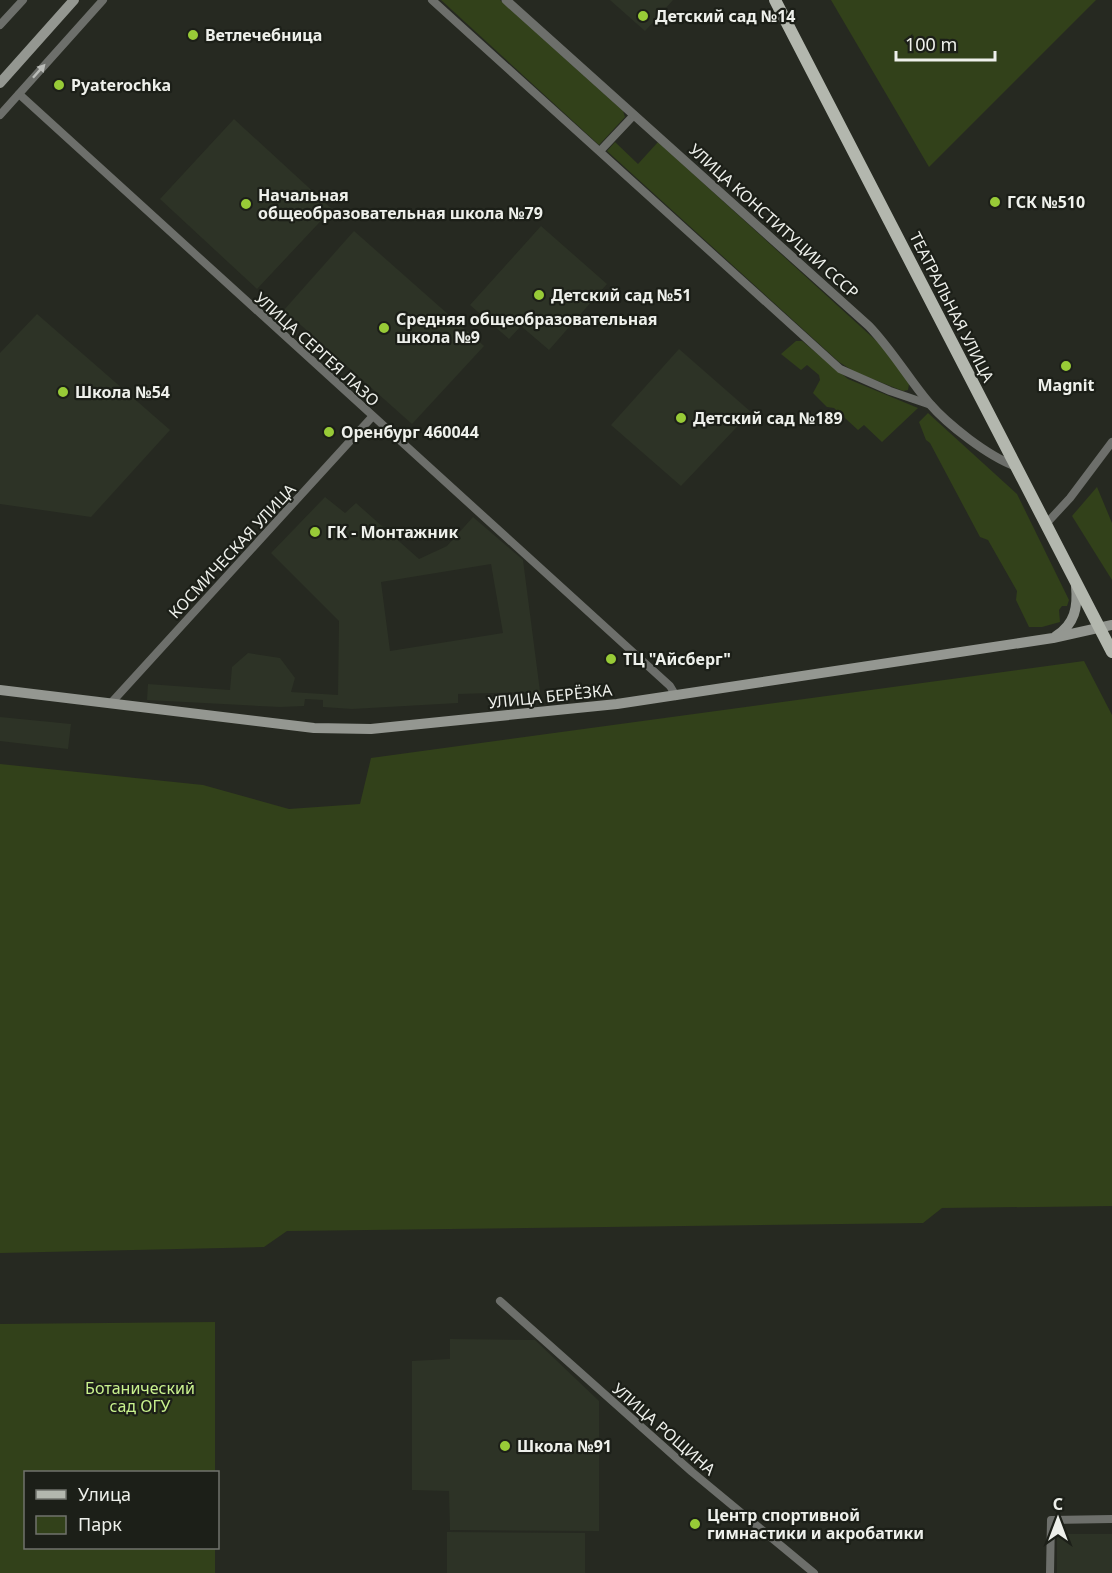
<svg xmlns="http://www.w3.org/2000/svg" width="1112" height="1573" viewBox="0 0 1112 1573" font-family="'Noto Sans',sans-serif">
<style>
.built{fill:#2d3326;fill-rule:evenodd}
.green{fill:#32411a}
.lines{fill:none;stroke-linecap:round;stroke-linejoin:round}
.minor{stroke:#6d6f6b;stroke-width:8}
.tertiary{stroke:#6d6f6b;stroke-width:9}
.secondary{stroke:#949791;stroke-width:10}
.primary{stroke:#b3b7ae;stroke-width:12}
.oneway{fill:#babcb8}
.poi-dot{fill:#98cb37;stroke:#1c1f18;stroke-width:2}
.labels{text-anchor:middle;stroke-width:4.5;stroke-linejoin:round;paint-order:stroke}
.poi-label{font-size:16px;font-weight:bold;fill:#eef0eb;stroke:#1c1f18;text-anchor:start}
.street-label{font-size:16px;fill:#eef0eb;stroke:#1c1f18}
.park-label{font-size:16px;fill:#c9f28e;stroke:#1c1f18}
</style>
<rect width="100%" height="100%" fill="#262921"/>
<g class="built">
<polygon points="610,0 673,0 645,31"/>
<polygon points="234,119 332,209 257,289 160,199"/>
<polygon points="541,226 607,284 549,350 521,326 509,339 470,305"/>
<polygon points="354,231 484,346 412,424 284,310"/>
<polygon points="37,314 170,430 91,517 0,504 0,353"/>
<polygon points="679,349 751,412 681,486 611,425"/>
<path d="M 325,497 L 345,513 L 356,503 L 419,559 L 447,546 L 473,517 L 523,560 L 541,699 L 529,700 L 528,692 L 458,694 L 458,703 L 352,709 L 323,707 L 323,700 L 305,699 L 304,706 L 280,707 L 147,700 L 148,684 L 230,690 L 232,667 L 248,653 L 280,658 L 295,678 L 291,692 L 338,695 L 339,621 L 271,553 ZM 491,564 L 503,633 L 390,651 L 381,582 Z"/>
<polygon points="0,717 71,724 68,749 0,741"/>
<polygon points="450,1339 535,1340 599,1401 599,1531 450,1530 449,1491 412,1490 412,1361 450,1359"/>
<polygon points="447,1532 585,1533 585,1573 447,1573"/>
<polygon points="1063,1534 1112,1534 1112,1573 1057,1573 1057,1535"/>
</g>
<g class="green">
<polygon points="441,0 500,0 623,111 625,117 599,145"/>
<polygon points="831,0 1096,0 929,167"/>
<polygon points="615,142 638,164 658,142 883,347 909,384 908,390 903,391 855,372 839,362 607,151"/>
<polygon points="796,341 802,341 848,379 918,408 882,442 864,425 858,430 834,408 827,407 813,393 820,380 819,375 807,365 801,370 781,354"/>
<polygon points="928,413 1017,494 1069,600 1067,606 1062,606 1059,610 1060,622 1042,627 1029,627 1016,600 1017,591 988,540 980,537 930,443 926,440 919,422"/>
<polygon points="1097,487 1112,523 1112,580 1072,516"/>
<polygon points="1084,661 1112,715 1112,1206 942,1208 923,1223 287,1231 264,1247 0,1253 0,764 203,785 289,809 360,804 371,758"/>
<polygon points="215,1322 215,1472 26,1472 26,1548 215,1548 215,1573 0,1573 0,1324"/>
</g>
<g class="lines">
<g class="minor">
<polyline points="432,0 840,369 890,391 931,405"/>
<polyline points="0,25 23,0"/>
<polyline points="19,94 670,686 676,696"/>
<polyline points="0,115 103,0"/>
<polyline points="600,151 634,115"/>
<polyline points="1045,525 1070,498 1112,442"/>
<polyline points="111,703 372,417"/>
<polyline points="500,1301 692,1472 814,1573"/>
<polyline points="1050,1573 1051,1520 1112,1519"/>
</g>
<path class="tertiary" d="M 506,0 L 869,326 C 892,350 908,378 929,403 C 948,425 988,456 1015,466"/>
<g class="secondary">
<polyline points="0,83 74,0"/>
<path d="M 1056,636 C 1075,624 1078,607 1076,586"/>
<polyline points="0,690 314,728 371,729 617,704 1053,638 1112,625"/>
</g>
<polyline class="primary" points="775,0 1112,652"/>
</g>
<defs><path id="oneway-solid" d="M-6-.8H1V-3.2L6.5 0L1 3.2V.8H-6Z" transform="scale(1.5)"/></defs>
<use class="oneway" href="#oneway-solid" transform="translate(39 71) rotate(-48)"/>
<g class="poi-dot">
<circle cx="643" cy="16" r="6"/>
<circle cx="193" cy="35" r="6"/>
<circle cx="59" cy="85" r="6"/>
<circle cx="995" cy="202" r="6"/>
<circle cx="246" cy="204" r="6"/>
<circle cx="539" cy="295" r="6"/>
<circle cx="384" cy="328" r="6"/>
<circle cx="1066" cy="366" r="6"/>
<circle cx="63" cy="392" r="6"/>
<circle cx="681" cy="418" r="6"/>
<circle cx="329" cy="432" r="6"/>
<circle cx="315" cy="532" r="6"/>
<circle cx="611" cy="659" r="6"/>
<circle cx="505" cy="1446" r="6"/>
<circle cx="695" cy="1524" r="6"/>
</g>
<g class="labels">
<g class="poi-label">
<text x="655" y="22">Детский сад №14</text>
<text x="205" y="41">Ветлечебница</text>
<text x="71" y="91">Pyaterochka</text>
<text x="258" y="201">Начальная<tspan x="258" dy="18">общеобразовательная школа №79</tspan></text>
<text x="1007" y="208">ГСК №510</text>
<text x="551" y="301">Детский сад №51</text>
<text x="396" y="325">Средняя общеобразовательная<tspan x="396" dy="18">школа №9</tspan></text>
<text x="1066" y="391" text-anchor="middle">Magnit</text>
<text x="75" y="398">Школа №54</text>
<text x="693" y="424">Детский сад №189</text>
<text x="341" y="438">Оренбург 460044</text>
<text x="327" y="538">ГК - Монтажник</text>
<text x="623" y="665">ТЦ "Айсберг"</text>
<text x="517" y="1452">Школа №91</text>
<text x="707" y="1521">Центр спортивной<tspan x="707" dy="18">гимнастики и акробатики</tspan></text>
</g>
<g class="street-label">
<text transform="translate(774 221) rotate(42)" y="6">УЛИЦА КОНСТИТУЦИИ СССР</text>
<text transform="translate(952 307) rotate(63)" y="6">ТЕАТРАЛЬНАЯ УЛИЦА</text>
<text transform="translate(317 349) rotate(42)" y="6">УЛИЦА СЕРГЕЯ ЛАЗО</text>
<text transform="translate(232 551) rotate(-47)" y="6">КОСМИЧЕСКАЯ УЛИЦА</text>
<text transform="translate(550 696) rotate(-6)" y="6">УЛИЦА БЕРЁЗКА</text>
<text transform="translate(664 1429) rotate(41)" y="6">УЛИЦА РОЩИНА</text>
</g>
<g class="park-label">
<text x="140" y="1394">Ботанический<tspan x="140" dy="18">сад ОГУ</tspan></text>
</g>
</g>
<rect x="24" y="1471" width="195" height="78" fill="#1c1f18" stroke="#70736c" stroke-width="1.5"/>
<rect x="36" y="1490" width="30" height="9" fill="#b3b7ae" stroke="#70736c" stroke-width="1.5"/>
<text x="78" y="1501" font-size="18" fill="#eef0eb">Улица</text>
<rect x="36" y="1516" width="30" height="18" fill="#32411a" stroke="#70736c" stroke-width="1.5"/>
<text x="78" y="1531" font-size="18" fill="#eef0eb">Парк</text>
<g transform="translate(1058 1519)" stroke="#1c1f18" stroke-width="4.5" paint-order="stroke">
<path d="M0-4.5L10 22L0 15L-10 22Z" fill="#eef0eb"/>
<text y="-9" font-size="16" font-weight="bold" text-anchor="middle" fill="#eef0eb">С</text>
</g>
<path d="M896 51v9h99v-9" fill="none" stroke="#eef0eb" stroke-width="3"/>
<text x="905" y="51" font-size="18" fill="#eef0eb" stroke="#1c1f18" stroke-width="4.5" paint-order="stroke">100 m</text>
</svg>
